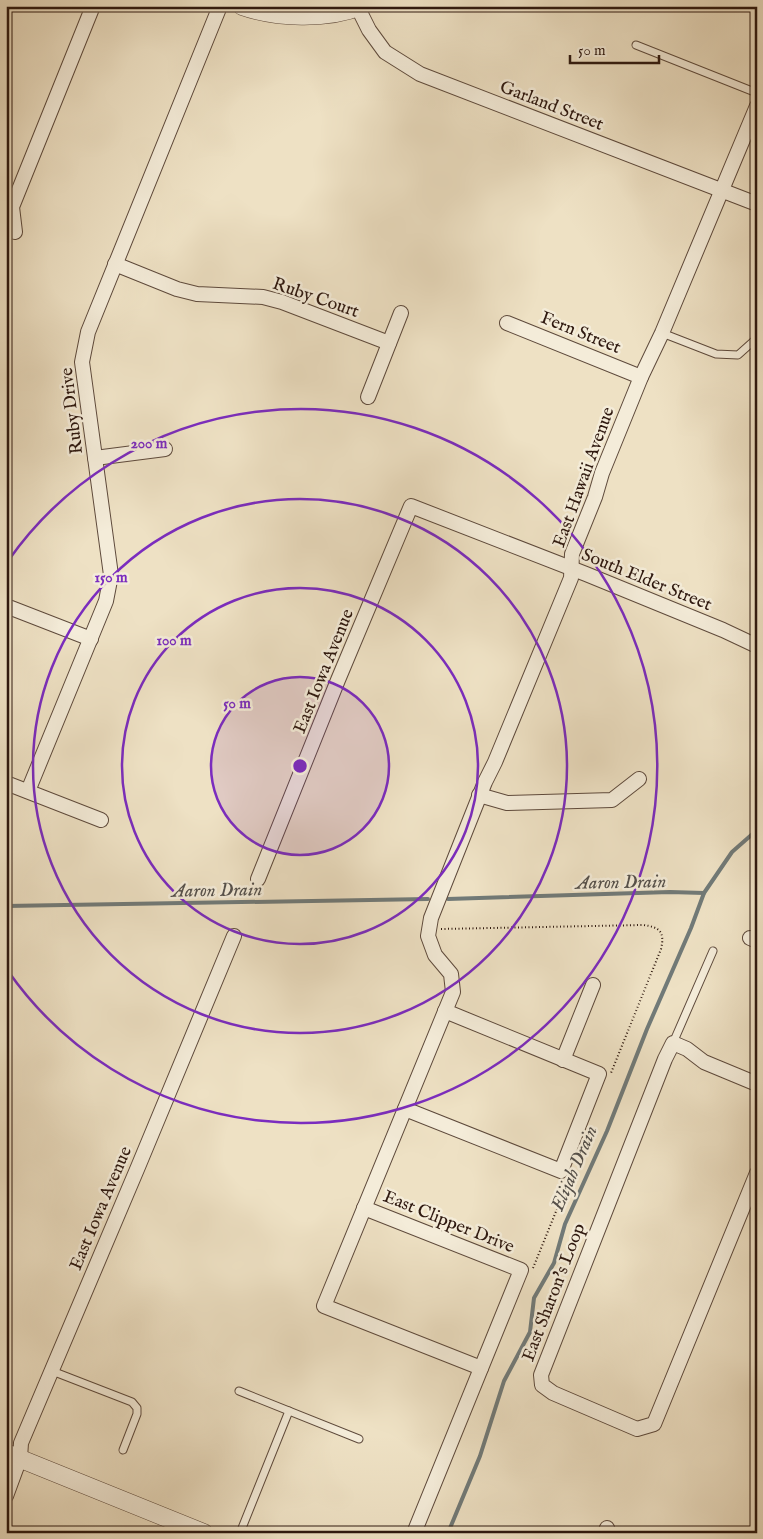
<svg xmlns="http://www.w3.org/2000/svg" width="763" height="1539" viewBox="0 0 763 1539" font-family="'IM FELL English',serif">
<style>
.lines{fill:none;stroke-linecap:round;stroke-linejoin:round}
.stream{stroke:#717a78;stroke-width:4}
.service-casing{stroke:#5e4a3c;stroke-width:9}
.minor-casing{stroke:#5e4a3c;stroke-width:16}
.tertiary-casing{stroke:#5e4a3c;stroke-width:19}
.path{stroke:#2e180f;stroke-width:2;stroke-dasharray:1 2.5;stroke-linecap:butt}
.service{stroke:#f4ecd9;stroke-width:7}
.minor{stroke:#f4ecd9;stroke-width:14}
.tertiary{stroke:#f4ecd9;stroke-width:18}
.ring{fill:none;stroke:#7b2cbf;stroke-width:2.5}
.labels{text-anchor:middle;stroke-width:5;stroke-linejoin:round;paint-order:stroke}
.street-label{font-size:18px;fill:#2e180f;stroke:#f4ecd9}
.water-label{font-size:19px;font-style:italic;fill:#55514c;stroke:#f4ecd9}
.centre{fill:#7b2cbf;stroke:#f4ecd9;stroke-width:2.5}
.ring-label{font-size:15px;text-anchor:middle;font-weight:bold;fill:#7b2cbf;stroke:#f4ecd9;stroke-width:5;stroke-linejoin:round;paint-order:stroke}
</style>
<rect width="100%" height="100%" fill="#eee1c4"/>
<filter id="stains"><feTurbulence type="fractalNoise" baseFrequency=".004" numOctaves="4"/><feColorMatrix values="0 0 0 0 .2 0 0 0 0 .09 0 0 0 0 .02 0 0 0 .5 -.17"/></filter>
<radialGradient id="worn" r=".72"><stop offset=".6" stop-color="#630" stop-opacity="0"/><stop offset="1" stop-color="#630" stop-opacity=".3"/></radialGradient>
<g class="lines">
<g class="stream">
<polyline points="448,899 670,892 704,893"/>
<polyline points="6,906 428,899"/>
<polyline points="448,1533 480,1456 504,1381 530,1332 534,1298 554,1263 565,1224 607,1131 647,1029 691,928 704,893 732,852 757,830"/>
</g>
<g class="service-casing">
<g id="service">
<polyline points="636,45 757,93"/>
<polyline points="662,333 716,354 738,355 757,338"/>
<polyline points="673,1043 713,951"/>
<polyline points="52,1371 132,1402 137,1408 137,1414 123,1450"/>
<polyline points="239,1391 359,1439"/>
<polyline points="240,1533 289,1411"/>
</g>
</g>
<g class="minor-casing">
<g id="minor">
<polyline points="358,8 369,30 385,52 420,74 757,204"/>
<polyline points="15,232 12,207 93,6"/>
<polyline points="115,264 177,289 197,294 263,297 282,302 389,343"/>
<polyline points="507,323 641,377"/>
<polyline points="368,397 401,313"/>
<polyline points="95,458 165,449"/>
<polyline points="6,606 91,639"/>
<polyline points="6,783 101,820"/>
<polyline points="28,791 106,601 111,575 82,362 88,332 220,6"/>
<polyline points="479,795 507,803 612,800 639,779"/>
<polyline points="258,879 338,680 411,506 586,574 723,630 757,646"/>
<polyline points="750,938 757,941"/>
<polyline points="563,1060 593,985"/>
<polyline points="757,1084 704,1062 687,1049 673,1043 665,1059 541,1375 542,1385 553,1393 637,1429 654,1424 757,1173"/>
<polyline points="405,1109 561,1171 599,1074 445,1011"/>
<polyline points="364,1208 521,1270 414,1533"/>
<polyline points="481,1368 324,1306 453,992 451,974 435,955 428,936 431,918 485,782 495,762 571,578 572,554 595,497 602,473 641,377 662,333 757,106"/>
<polyline points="6,1496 20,1458 21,1443 138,1167 234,936"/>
<polyline points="605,1533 607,1528"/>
</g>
</g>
<g class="tertiary-casing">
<g id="tertiary">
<path d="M 242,6 C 276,18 327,20 361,6"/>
<polyline points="6,1453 204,1533"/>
</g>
</g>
<g class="path">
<path d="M 441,929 L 643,925 C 660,927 665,932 661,949 L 611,1073"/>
<polyline points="533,1268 568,1182"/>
</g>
<use href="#service" class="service"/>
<use href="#minor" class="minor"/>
<use href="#tertiary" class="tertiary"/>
</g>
<circle cx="300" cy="766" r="89" fill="#7b2cbf" fill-opacity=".12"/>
<g class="ring">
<circle cx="300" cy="766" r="89"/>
<circle cx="300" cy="766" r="178"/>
<circle cx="300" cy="766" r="267"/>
<path d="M8 561A357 357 0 1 1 8 971"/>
</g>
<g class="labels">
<g class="street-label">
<text transform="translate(552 105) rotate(21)" y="6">Garland Street</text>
<text transform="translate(316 297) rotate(19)" y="6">Ruby Court</text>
<text transform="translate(581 332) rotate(22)" y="6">Fern Street</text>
<text transform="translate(71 411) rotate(-97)" y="6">Ruby Drive</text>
<text transform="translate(583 477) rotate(-70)" y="6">East Hawaii Avenue</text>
<text transform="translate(647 579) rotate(22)" y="6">South Elder Street</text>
<text transform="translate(323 671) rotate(-68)" y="6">East Iowa Avenue</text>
<text transform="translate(100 1208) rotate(-67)" y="6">East Iowa Avenue</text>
<text transform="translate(449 1221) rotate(22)" y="6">East Clipper Drive</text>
<text transform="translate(553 1292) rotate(-69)" y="6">East Sharon's Loop</text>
</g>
<g class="water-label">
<text transform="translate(621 881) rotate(-1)" y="7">Aaron Drain</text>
<text transform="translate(217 889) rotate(-1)" y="7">Aaron Drain</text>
<text transform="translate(573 1168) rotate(-67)" y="7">Elijah Drain</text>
</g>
</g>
<circle cx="300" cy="766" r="8" class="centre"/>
<g class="ring-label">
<text x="149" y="448">200 m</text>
<text x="111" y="582">150 m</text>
<text x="174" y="645">100 m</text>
<text x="237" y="708">50 m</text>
</g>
<rect width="763" height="1539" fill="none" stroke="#eee1c4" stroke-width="25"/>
<rect x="8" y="8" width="748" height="1524" fill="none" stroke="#2e180f" stroke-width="2.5"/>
<rect x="12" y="12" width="738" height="1514" fill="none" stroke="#2e180f"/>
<path d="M570 55v8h89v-8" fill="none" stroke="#2e180f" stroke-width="2.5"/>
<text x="578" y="55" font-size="15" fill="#2e180f" stroke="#f4ecd9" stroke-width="4" paint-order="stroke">50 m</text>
<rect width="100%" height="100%" filter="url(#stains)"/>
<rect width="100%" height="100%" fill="url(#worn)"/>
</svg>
